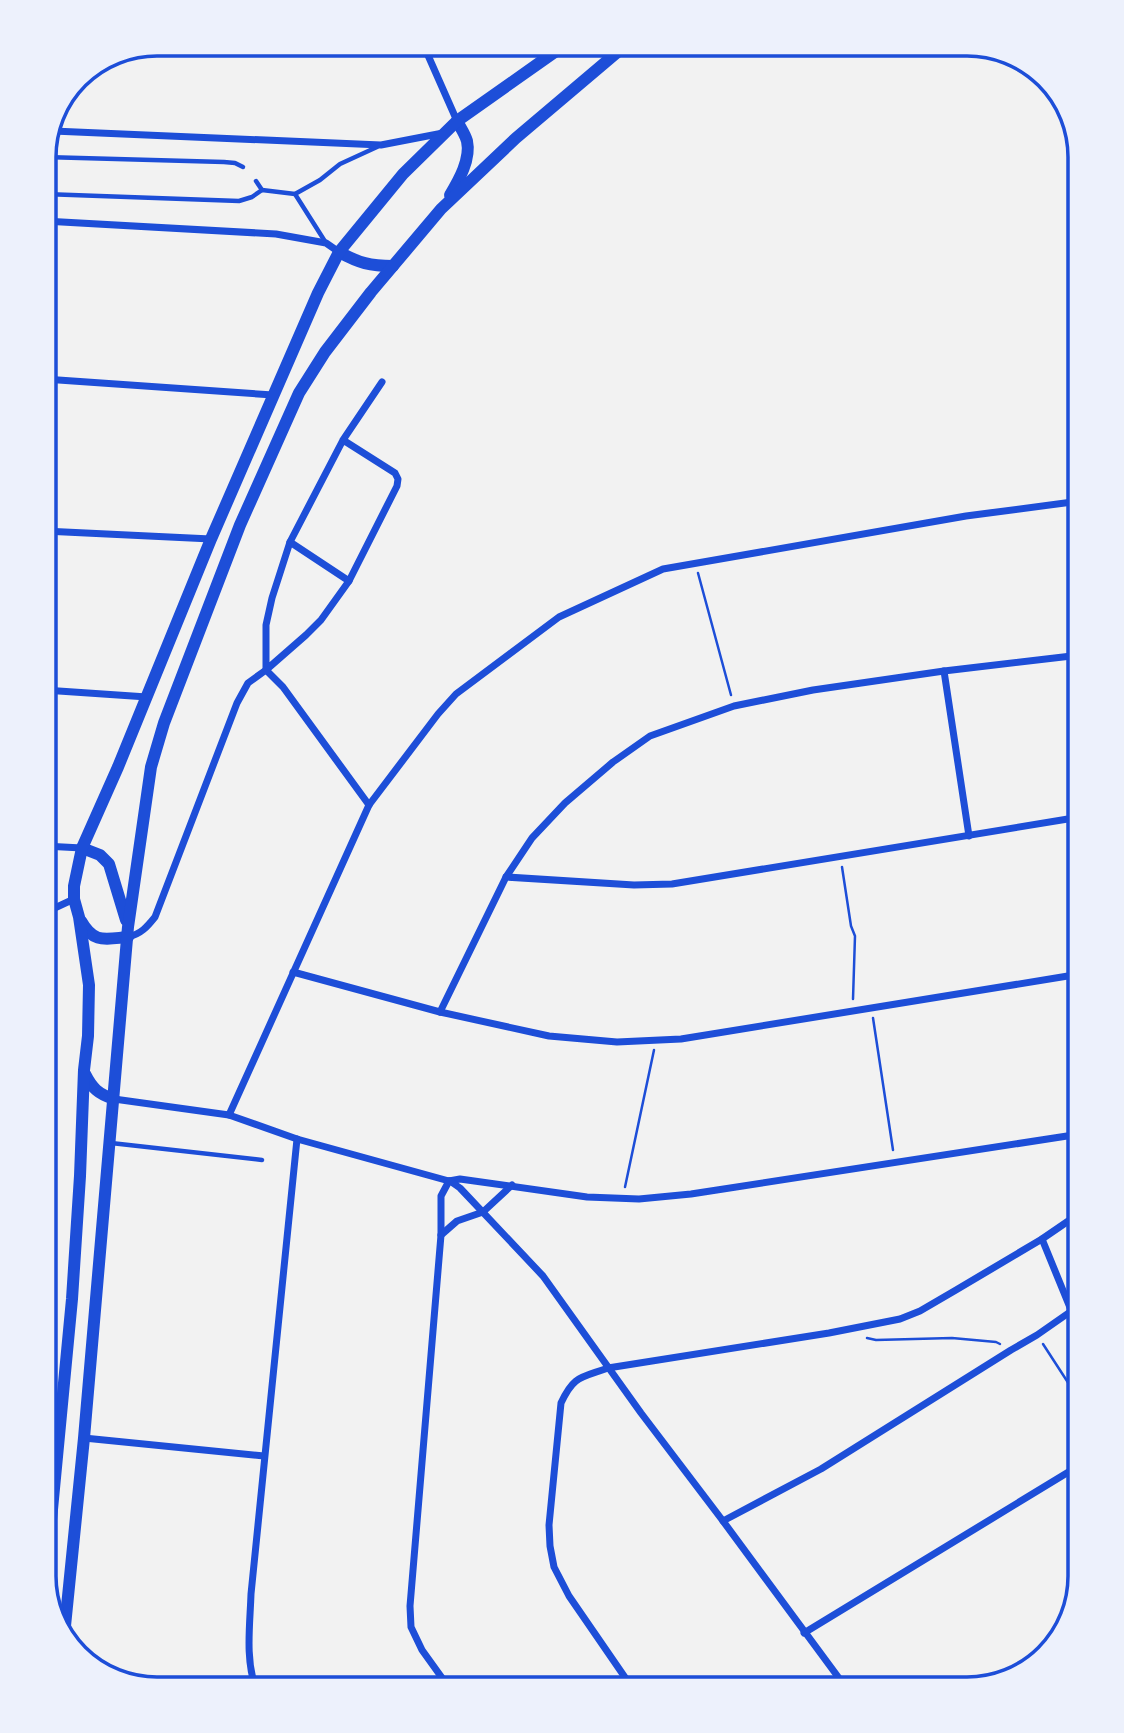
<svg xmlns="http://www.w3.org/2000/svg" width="1124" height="1733" viewBox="0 0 1124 1733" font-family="Arial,sans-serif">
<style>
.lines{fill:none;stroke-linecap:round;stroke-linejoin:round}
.path{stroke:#1d4ed8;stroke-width:2.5}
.service{stroke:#1d4ed8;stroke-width:4.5}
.minor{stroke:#1d4ed8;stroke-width:7}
.primary{stroke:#1d4ed8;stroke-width:12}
.rim{fill:none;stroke:#1d4ed8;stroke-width:3.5}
</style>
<rect width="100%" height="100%" fill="#f2f2f2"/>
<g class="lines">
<g class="path">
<polyline points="698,573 731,695"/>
<polyline points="842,867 851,926 855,936 853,999"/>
<polyline points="873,1018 893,1150"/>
<polyline points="625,1187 654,1050"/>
<polyline points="867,1338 876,1340 952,1338 996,1342 1000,1344"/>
<polyline points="1043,1344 1080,1401"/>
</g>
<g class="service">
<polyline points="44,157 224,162 235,163 243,167"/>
<polyline points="256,181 262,190"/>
<polyline points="44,194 239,201 252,197 262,190 295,194 320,180 340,164 377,147"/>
<polyline points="295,194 326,243"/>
<polyline points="111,1143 262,1160"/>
</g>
<g class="minor">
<polyline points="423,44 457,121"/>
<polyline points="53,131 381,145 443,133"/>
<polyline points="44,221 276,234 326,243 339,252"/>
<polyline points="44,379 273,395"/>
<polyline points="343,440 395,473 398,479 397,486 349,581 321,620 306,635 266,670 266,625 272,598 290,542 343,440 382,382"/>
<polyline points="44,531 211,539"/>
<polyline points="290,542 349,581"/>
<polyline points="944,671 969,836"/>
<polyline points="44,690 147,697"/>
<polyline points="44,846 82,848"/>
<polyline points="506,877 634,885 672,884 1080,817"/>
<polyline points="44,913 74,899"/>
<path d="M 128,937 C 141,934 147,927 155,917 L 237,703 L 248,683 L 266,670 L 283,687 L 369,805"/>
<polyline points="293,972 440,1012 549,1036 617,1042 681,1039 1080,974"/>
<polyline points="440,1012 506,877 532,838 565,803 613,762 650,736 734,706 813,690 944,671 1080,655"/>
<polyline points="114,1099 229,1115 297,1139 449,1181 460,1179 587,1197 639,1199 691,1194 1080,1134"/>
<polyline points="229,1115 369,805 438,714 456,694 559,617 663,569 966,516 1080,501"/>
<polyline points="449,1181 441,1196 441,1235 410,1606 411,1627 422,1650 450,1689"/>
<polyline points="450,1181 460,1188 543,1276 641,1413 723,1521 847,1689"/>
<polyline points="441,1235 457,1221 483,1212 512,1185"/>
<polyline points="1042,1239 1071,1310"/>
<polyline points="84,1438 264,1456"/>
<polyline points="723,1521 821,1469 1011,1350 1037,1335 1080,1305"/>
<polyline points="804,1633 1080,1465"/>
<path d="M 256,1689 C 245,1659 250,1625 251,1594 L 297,1139"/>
<path d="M 633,1689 L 569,1596 L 554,1567 L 550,1546 L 549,1525 L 561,1403 C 574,1375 581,1378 608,1368 L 829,1333 L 900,1319 L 920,1311 L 956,1290 L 1042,1239 L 1080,1213"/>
</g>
<g class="primary">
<path d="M 450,195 C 459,180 471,159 467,141 C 465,134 460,127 457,121"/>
<path d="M 339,252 C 359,263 370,266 393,266"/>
<polyline points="82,848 100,855 109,864 126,920"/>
<path d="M 81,921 C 94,944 105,939 128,937"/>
<path d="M 85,1074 C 92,1088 98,1094 114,1099"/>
<polyline points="45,1583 72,1299 80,1176 84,1070 88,1036 89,985 79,917 74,899 74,886 82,848 118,767 211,539 318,293 339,252 403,174 457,121 566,44"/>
<polyline points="64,1636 84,1438 128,927 151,767 164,723 240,525 299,393 325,352 371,292 441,209 516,138 627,44"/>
</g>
</g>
<path d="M0 0H1124V1733H0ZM157 56H967A101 101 0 0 1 1068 157V1576A101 101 0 0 1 967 1677H157A101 101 0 0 1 56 1576V157A101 101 0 0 1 157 56Z" fill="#edf1fc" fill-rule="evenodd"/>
<path class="rim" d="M157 56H967A101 101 0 0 1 1068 157V1576A101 101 0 0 1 967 1677H157A101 101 0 0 1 56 1576V157A101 101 0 0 1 157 56Z"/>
</svg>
